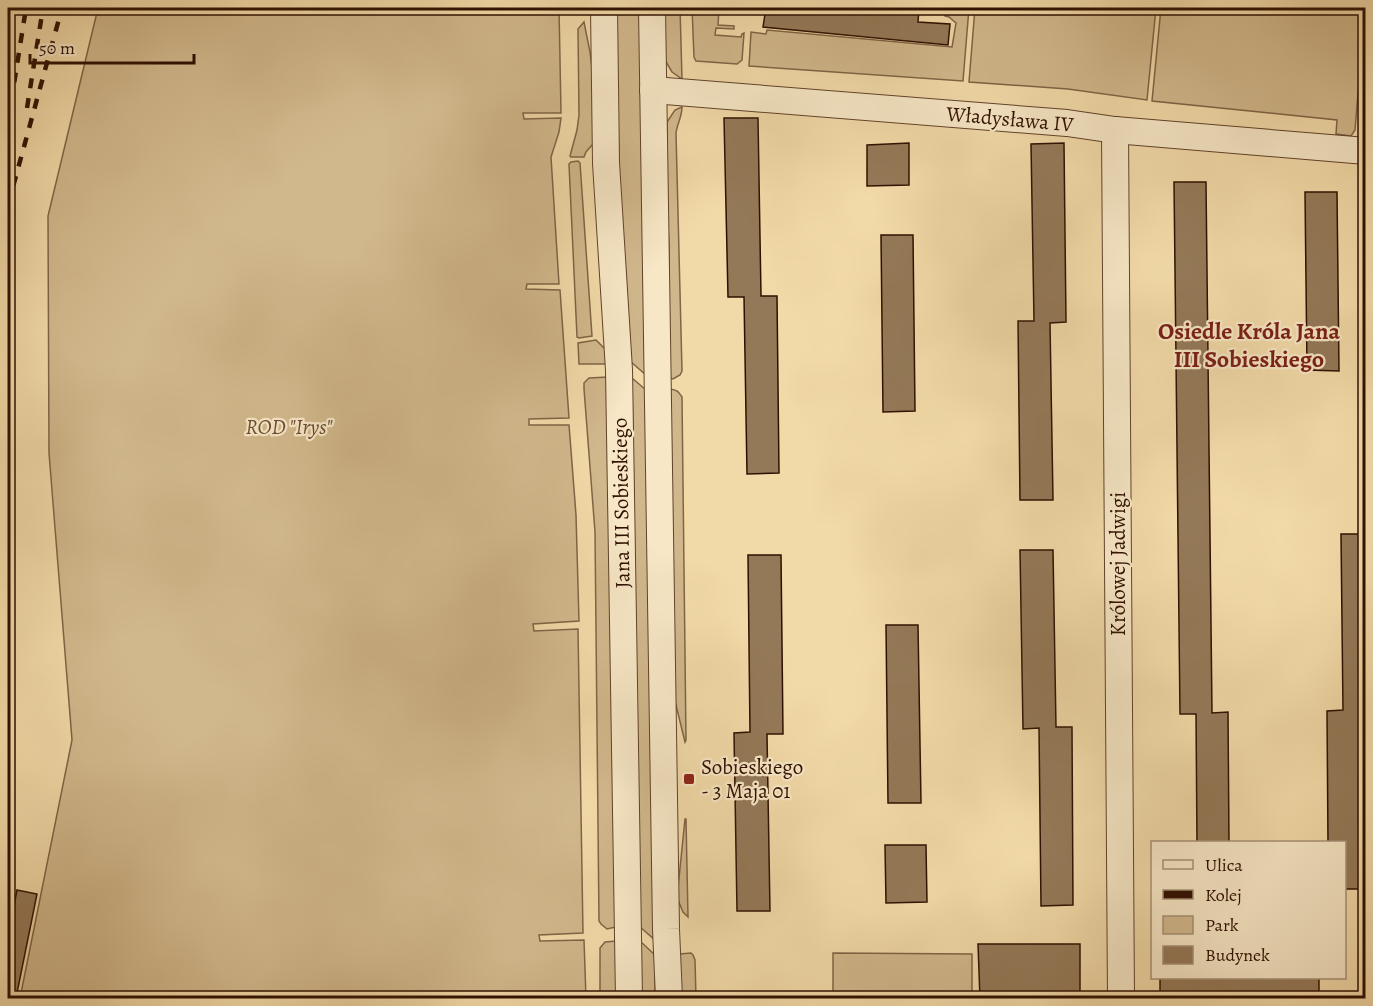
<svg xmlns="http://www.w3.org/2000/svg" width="1373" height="1006" viewBox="0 0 1373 1006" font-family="Alegreya,serif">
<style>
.green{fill:#d1b88c;stroke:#806446;stroke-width:1.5}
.building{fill:#947958;stroke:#2f1001;stroke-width:1.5}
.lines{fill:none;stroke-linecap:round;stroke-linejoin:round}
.minor-casing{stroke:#60422b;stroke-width:28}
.minor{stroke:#f7e7c6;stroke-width:26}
.rail{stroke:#2f1001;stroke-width:4.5;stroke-dasharray:10 10;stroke-linecap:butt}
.poi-dot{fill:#8f2418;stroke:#f7e7c6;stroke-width:2}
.labels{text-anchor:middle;stroke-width:4.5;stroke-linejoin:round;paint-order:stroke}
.street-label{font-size:21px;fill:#2f1001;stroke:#f7e7c6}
.park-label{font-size:21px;font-style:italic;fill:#684b32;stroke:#f7e7c6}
.poi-label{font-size:21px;fill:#2f1001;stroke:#f7e7c6;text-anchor:start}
.quarter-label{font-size:24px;font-weight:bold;fill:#7a1f14;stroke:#f7e7c6}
</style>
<rect width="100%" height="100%" fill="#f2daa8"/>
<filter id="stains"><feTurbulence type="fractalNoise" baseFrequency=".00333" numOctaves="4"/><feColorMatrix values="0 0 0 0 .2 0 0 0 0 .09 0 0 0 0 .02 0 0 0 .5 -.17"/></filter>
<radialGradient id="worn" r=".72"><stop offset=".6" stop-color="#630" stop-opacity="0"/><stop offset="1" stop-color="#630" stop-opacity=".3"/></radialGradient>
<g class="green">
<polygon points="98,8 559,8 561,113 523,113 524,119 561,118 559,132 551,157 559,284 527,284 526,289 560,290 569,418 529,419 529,425 569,425 576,515 579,621 533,624 534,631 578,629 583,933 539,935 540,941 584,940 586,998 20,998 72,740 49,453 48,216"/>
<polygon points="616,8 640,8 646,375 631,362 619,173"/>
<polygon points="664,8 680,8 682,79 672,72 665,60"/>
<polygon points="692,8 719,8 718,25 734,26 734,29 716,28 715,35 741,37 742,34 744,33 742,60 737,64 696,61 694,57"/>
<polygon points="947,8 969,8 963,81 749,66 751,32 766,34 767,30 952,47 956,23 949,17 945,16"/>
<polygon points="975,8 1156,8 1147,100 1068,89 969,82"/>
<polygon points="1161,8 1365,8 1355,130 1351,136 1336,134 1337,120 1152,101"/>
<polygon points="584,22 590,52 593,77 593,144 586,152 584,157 571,157 570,156 577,130 579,115 578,29"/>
<path d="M 682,107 C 682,117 677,124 676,133 L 682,371 L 680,375 L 673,379 L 669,378 L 669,247 L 666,182 L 667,122 L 675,110 Z"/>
<polygon points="578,161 580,163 592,336 579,338 577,337 569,164 571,162"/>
<polygon points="596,340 606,350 607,364 579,364 578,343"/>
<polygon points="608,377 616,927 607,929 601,924 599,921 595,532 584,389 584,383 589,378"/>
<polygon points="632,378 646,390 655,940 640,927"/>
<path d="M 670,389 C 677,390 678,391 682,397 L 686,740 L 685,742 L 675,701 Z"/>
<polygon points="685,819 686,819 688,917 683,912 678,900 678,888"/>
<polygon points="616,941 617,998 600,998 600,948 605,942"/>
<polygon points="640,941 655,955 655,998 641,998"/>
<polygon points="691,953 693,955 695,960 696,998 680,998 680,954"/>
<polygon points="833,953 972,954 972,998 833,998"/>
</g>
<g class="building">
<polygon points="766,8 919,8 918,22 950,24 948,45 763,27"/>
<polygon points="724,118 758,118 761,296 777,296 779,473 747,474 744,297 728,297"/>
<polygon points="909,143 909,185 867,186 867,145"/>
<polygon points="1064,143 1066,322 1050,323 1053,500 1020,500 1018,321 1034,321 1031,144"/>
<polygon points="1174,182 1206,182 1212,713 1228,712 1229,843 1197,843 1196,714 1180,714"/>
<polygon points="1305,192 1337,192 1339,371 1307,370"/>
<polygon points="881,235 913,235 915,411 883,412"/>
<polygon points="1341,534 1365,534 1365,712 1359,712 1361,889 1344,889 1344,843 1328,843 1327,711 1343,710"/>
<polygon points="1020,550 1053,550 1056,727 1072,727 1073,905 1041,906 1039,728 1023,729"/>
<polygon points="748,555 781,555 783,734 767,734 770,911 737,911 734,733 750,732"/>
<polygon points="886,625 918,625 921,803 888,803"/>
<polygon points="885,845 926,845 927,902 886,903"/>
<polygon points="17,890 37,894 16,998 8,997 8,937"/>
<polygon points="978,944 1080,944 1080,999 980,999"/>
<rect x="1160" y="978" width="159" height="21"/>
</g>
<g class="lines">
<g class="minor-casing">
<g id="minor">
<polyline points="604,8 606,163 619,370 629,998"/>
<polyline points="652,8 666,929 669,998"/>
<polyline points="653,90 1067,123 1115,130 1366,151"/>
<polyline points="1115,130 1121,998"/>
</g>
</g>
<use href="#minor" class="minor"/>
<g class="rail">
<polyline points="27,108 43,8"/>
<polyline points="8,122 26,8"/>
<polyline points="8,205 62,8"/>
</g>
</g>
<rect class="poi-dot" x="683" y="773" width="12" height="12" rx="3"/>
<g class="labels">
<g class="street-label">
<text transform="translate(1010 119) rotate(5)" y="7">Władysława IV</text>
<text transform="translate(621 503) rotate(-91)" y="7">Jana III Sobieskiego</text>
<text transform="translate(1118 564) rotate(-90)" y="7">Królowej Jadwigi</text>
</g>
<g class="park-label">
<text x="289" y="434">ROD "Irys"</text>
</g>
<g class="poi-label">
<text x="701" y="774">Sobieskiego<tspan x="701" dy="24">- 3 Maja 01</tspan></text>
</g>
<g class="quarter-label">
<text x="1249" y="339">Osiedle Króla Jana<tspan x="1249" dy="28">III Sobieskiego</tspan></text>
</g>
</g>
<rect width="1373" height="1006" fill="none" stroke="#f2daa8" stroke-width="30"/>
<rect x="9" y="9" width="1355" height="988" fill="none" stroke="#2f1001" stroke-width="3"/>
<rect x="15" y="15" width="1343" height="976" fill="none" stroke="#2f1001" stroke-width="1.5"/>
<rect x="1151" y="841" width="195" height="138" fill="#f7e7c6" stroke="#a79177" stroke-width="1.5"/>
<rect x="1163" y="860" width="30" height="9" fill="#f7e7c6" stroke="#a79177" stroke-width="1.5"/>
<text x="1205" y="871" font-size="18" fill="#2f1001">Ulica</text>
<rect x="1163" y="890" width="30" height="9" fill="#2f1001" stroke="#a79177" stroke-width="1.5"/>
<text x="1205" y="901" font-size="18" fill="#2f1001">Kolej</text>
<rect x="1163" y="916" width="30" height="18" fill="#d1b88c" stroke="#a79177" stroke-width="1.5"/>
<text x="1205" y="931" font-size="18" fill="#2f1001">Park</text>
<rect x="1163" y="946" width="30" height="18" fill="#947958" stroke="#a79177" stroke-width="1.5"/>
<text x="1205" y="961" font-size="18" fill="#2f1001">Budynek</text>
<path d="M30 54v9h164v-9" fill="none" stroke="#2f1001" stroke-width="3"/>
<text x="39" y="54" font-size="18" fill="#2f1001" stroke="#f7e7c6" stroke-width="4.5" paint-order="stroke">50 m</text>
<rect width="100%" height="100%" filter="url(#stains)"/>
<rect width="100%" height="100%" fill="url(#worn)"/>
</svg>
